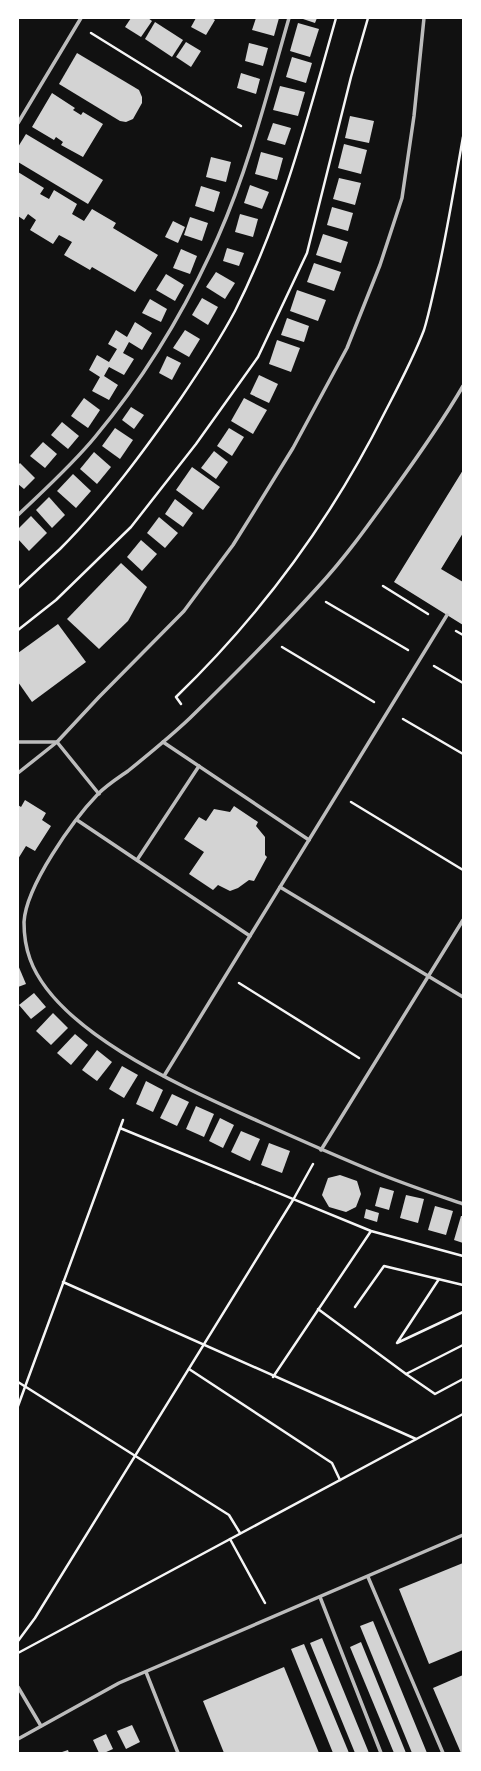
<svg xmlns="http://www.w3.org/2000/svg" width="481" height="1771" viewBox="0 0 481 1771" font-family="Inter,sans-serif">
<style>
.building{fill:#d3d3d3}
.lines{fill:none;stroke-linecap:round;stroke-linejoin:round}
.path{stroke:#f5f5f5;stroke-width:2.5}
.pedestrian{stroke:#bcbcbc;stroke-width:3.5}
</style>
<rect width="100%" height="100%" fill="#111"/>
<g class="building">
<polygon points="131,18 148,18 152,21 141,37 125,27"/>
<polygon points="196,18 212,18 215,20 206,35 191,27"/>
<polygon points="256,18 279,18 274,36 252,30"/>
<polygon points="300,18 317,18 315,23"/>
<polygon points="155,22 183,40 172,57 145,39"/>
<polygon points="298,23 319,29 310,57 290,51"/>
<polygon points="186,42 201,51 191,67 176,57"/>
<polygon points="249,43 268,48 263,66 245,61"/>
<polygon points="77,53 139,90 142,97 142,103 133,119 126,122 120,121 59,84"/>
<polygon points="292,57 312,63 306,83 286,77"/>
<polygon points="241,73 260,79 256,94 237,88"/>
<polygon points="280,86 305,92 298,116 273,110"/>
<polygon points="52,93 75,108 73,110 81,115 83,112 103,124 83,157 61,145 63,142 56,137 54,140 32,127"/>
<polygon points="350,116 374,121 369,143 345,138"/>
<polygon points="273,123 291,128 285,145 267,140"/>
<polygon points="26,134 103,180 88,204 18,162 18,147"/>
<polygon points="344,144 367,150 361,174 338,168"/>
<polygon points="261,152 283,158 277,180 255,174"/>
<polygon points="211,157 231,162 226,182 206,177"/>
<polygon points="18,172 44,188 40,194 49,199 54,190 77,204 72,214 84,221 92,209 116,223 113,228 158,255 135,292 92,267 90,270 64,255 72,242 59,235 53,244 30,230 36,220 28,214 24,220 18,216"/>
<polygon points="339,178 361,183 355,205 333,199"/>
<polygon points="250,185 269,192 262,209 244,203"/>
<polygon points="201,186 220,192 214,212 195,206"/>
<polygon points="332,207 353,213 348,231 327,225"/>
<polygon points="240,214 258,219 253,237 235,232"/>
<polygon points="190,217 208,223 202,241 184,235"/>
<polygon points="173,221 185,227 178,243 165,237"/>
<polygon points="323,234 348,242 341,263 316,255"/>
<polygon points="227,248 244,253 239,266 223,261"/>
<polygon points="181,249 197,256 190,274 173,268"/>
<polygon points="314,263 341,272 334,291 307,282"/>
<polygon points="216,272 235,283 225,299 206,287"/>
<polygon points="166,274 184,285 175,301 156,290"/>
<polygon points="297,290 326,300 318,321 290,311"/>
<polygon points="202,298 218,307 208,325 192,315"/>
<polygon points="150,299 167,309 161,322 142,313"/>
<polygon points="287,318 309,326 304,342 281,335"/>
<polygon points="135,322 152,333 142,350 129,342 123,353 134,359 124,375 109,367 104,376 118,385 109,400 92,391 100,377 89,370 97,355 109,362 117,349 108,344 116,330 127,337"/>
<polygon points="185,330 200,339 189,357 173,348"/>
<polygon points="277,340 300,348 291,372 269,364"/>
<polygon points="167,356 181,363 172,380 159,373"/>
<polygon points="259,375 278,384 269,403 250,394"/>
<polygon points="84,398 100,410 88,428 71,416"/>
<polygon points="244,398 267,410 253,434 231,421"/>
<polygon points="131,407 144,415 134,429 122,420"/>
<polygon points="62,422 79,436 68,449 51,435"/>
<polygon points="115,428 133,440 120,459 102,446"/>
<polygon points="229,428 244,437 232,456 217,446"/>
<polygon points="43,442 57,454 45,468 30,456"/>
<polygon points="214,451 228,462 216,479 201,468"/>
<polygon points="94,452 111,467 97,484 80,469"/>
<polygon points="20,463 35,478 24,489 18,484 18,465"/>
<polygon points="192,467 220,487 203,510 176,490"/>
<polygon points="463,470 463,533 441,569 463,582 463,625 394,582"/>
<polygon points="73,474 91,491 76,508 57,491"/>
<polygon points="49,497 65,515 52,528 36,510"/>
<polygon points="175,499 193,513 183,527 165,514"/>
<polygon points="31,516 47,533 29,551 18,539 18,529"/>
<polygon points="159,517 178,533 165,548 147,533"/>
<polygon points="141,540 157,554 142,571 127,557"/>
<polygon points="121,563 147,587 128,621 99,649 67,619"/>
<polygon points="58,624 86,662 32,702 18,682 18,653"/>
<polygon points="25,800 46,813 42,820 51,826 35,851 26,846 18,859 18,805 21,807"/>
<polygon points="234,806 258,822 256,826 265,837 265,855 267,857 254,881 249,880 238,888 230,891 218,885 213,890 189,874 204,852 184,839 199,817 206,821 214,809 230,812"/>
<polygon points="18,965 26,984 18,987"/>
<polygon points="34,993 46,1007 31,1019 19,1005"/>
<polygon points="53,1013 68,1028 51,1045 36,1031"/>
<polygon points="75,1034 88,1045 71,1065 57,1053"/>
<polygon points="97,1050 112,1062 97,1081 82,1070"/>
<polygon points="122,1066 138,1075 124,1098 109,1089"/>
<polygon points="146,1081 163,1090 153,1112 136,1104"/>
<polygon points="172,1094 189,1102 177,1126 160,1118"/>
<polygon points="196,1106 214,1114 204,1137 186,1129"/>
<polygon points="220,1118 234,1125 223,1148 209,1141"/>
<polygon points="241,1131 260,1139 250,1161 231,1152"/>
<polygon points="269,1143 290,1151 282,1173 261,1165"/>
<polygon points="340,1175 357,1181 361,1194 356,1207 346,1212 329,1207 322,1195 328,1178"/>
<polygon points="380,1187 394,1191 389,1210 375,1206"/>
<polygon points="406,1195 424,1199 418,1223 400,1218"/>
<polygon points="435,1206 453,1211 446,1235 428,1230"/>
<polygon points="366,1209 379,1213 377,1222 364,1218"/>
<polygon points="461,1216 463,1216 463,1243 454,1240"/>
<polygon points="463,1563 463,1650 429,1664 399,1589"/>
<polygon points="373,1621 427,1753 412,1753 360,1626"/>
<polygon points="322,1638 369,1753 355,1753 310,1643"/>
<polygon points="361,1642 406,1753 394,1753 350,1647"/>
<polygon points="304,1644 349,1753 333,1753 291,1649"/>
<polygon points="284,1667 319,1753 224,1753 203,1701"/>
<polygon points="463,1675 463,1753 461,1753 433,1688"/>
<polygon points="132,1725 140,1742 126,1749 117,1731"/>
<polygon points="106,1734 113,1749 104,1753 99,1753 93,1740"/>
<polygon points="68,1750 69,1753 59,1753"/>
</g>
<g class="lines">
<g class="path">
<polyline points="91,33 241,126"/>
<polyline points="383,586 428,614"/>
<path d="M 18,588 C 32,575 46,562 60,549 C 105,504 144,451 181,398 C 200,370 219,341 235,311 C 282,218 308,117 336,18"/>
<polyline points="326,602 408,650"/>
<polyline points="18,630 56,600 131,527 196,444 258,357 307,253 351,77 368,18"/>
<polyline points="456,631 463,635"/>
<polyline points="282,647 374,702"/>
<polyline points="434,666 463,683"/>
<path d="M 181,704 L 176,697 C 261,615 332,518 385,412 C 399,385 413,359 424,330 C 428,317 431,303 434,290 C 446,240 454,188 463,137"/>
<polyline points="403,719 463,754"/>
<polyline points="351,802 463,870"/>
<polyline points="239,983 359,1058"/>
<polyline points="120,1128 371,1231 463,1256"/>
<polyline points="439,1279 397,1343 463,1312"/>
<polyline points="63,1282 416,1439"/>
<polyline points="355,1307 384,1266 463,1285"/>
<polyline points="318,1309 406,1374 463,1345"/>
<polyline points="189,1369 332,1463 340,1480"/>
<polyline points="406,1374 435,1394 463,1379"/>
<polyline points="273,1377 371,1231"/>
<polyline points="18,1382 229,1515 240,1533"/>
<polyline points="18,1406 123,1120"/>
<polyline points="230,1539 265,1603"/>
<polyline points="18,1641 35,1618 293,1200 313,1164"/>
<polyline points="18,1653 463,1414"/>
</g>
<g class="pedestrian">
<polyline points="18,123 81,18"/>
<path d="M 463,386 C 441,424 416,459 390,495 C 367,527 344,559 317,588 C 276,633 233,676 190,718 C 170,737 149,754 128,771 C 118,778 107,785 98,794 C 73,820 26,886 24,922 C 24,934 26,948 30,959 C 57,1034 192,1091 260,1122 C 298,1139 336,1156 375,1172 C 404,1184 434,1194 463,1204"/>
<path d="M 18,515 C 44,490 72,465 95,437 C 145,377 186,309 218,237 C 249,167 268,91 289,18"/>
<polyline points="18,742 57,742 99,794"/>
<polyline points="163,742 309,840"/>
<polyline points="18,773 57,742 99,697 184,611 233,545 253,513 293,448 347,348 380,265 402,198 414,116 424,18"/>
<polyline points="77,820 250,936"/>
<polyline points="137,860 199,766"/>
<polyline points="280,887 463,997"/>
<polyline points="164,1076 447,615"/>
<polyline points="321,1150 463,920"/>
<polyline points="368,1577 443,1753"/>
<polyline points="320,1597 381,1753"/>
<polyline points="146,1672 178,1753"/>
<polyline points="18,1687 41,1726"/>
<polyline points="18,1739 119,1683 463,1535"/>
</g>
</g>
<rect width="481" height="1771" fill="none" stroke="#ffffff" stroke-width="38"/>
</svg>
